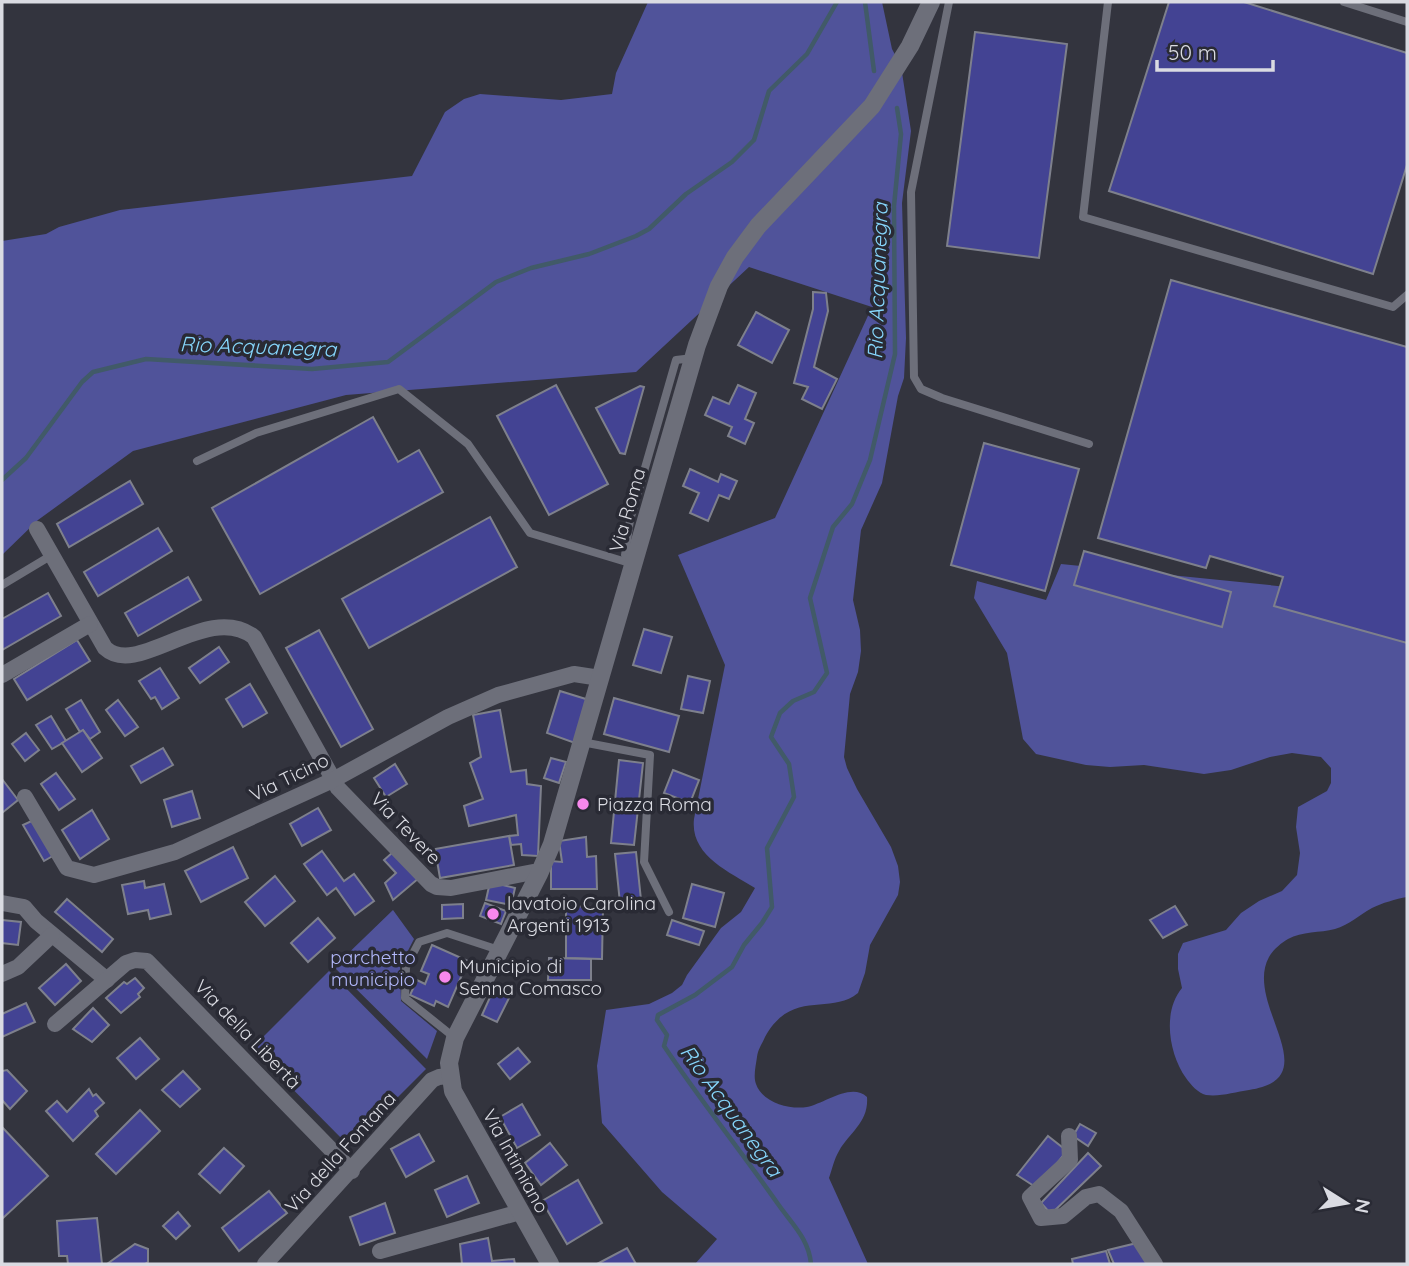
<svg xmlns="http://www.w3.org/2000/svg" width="1409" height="1266" viewBox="0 0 1409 1266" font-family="Quicksand,sans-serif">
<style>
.green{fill:#50539a}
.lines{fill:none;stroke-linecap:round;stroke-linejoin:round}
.stream{stroke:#415a68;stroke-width:4.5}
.building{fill:#434393;stroke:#7e808c;stroke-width:2}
.service{stroke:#6d6f7a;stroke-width:8}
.minor{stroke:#6d6f7a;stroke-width:16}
.tertiary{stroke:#6d6f7a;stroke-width:18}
.poi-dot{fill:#f788ec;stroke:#292a34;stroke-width:2.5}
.labels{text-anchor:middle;stroke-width:7;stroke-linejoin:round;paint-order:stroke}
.street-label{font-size:19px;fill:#dadbe2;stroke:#292a34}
.poi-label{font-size:19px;fill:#dadbe2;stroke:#292a34;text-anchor:start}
.park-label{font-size:19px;fill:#b3b9fc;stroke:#292a34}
.water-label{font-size:21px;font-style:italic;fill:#86d6fc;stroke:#292a34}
</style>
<rect width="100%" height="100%" fill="#33343e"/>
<g class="green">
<path d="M 648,2 L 882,2 L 892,49 L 901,66 L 911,131 L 902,203 L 906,338 L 904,378 L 898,396 L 882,483 L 861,530 L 853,600 L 860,630 L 861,651 L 858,672 L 850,694 L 844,757 L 847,768 L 857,789 L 891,847 L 898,866 L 900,882 L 898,895 L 870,945 L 865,973 L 858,993 C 830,1016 792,988 765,1037 C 762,1044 758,1049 757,1057 C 756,1065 753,1076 756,1084 C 762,1102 789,1110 807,1107 C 824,1104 851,1082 867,1097 C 869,1122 850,1132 839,1151 C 834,1159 832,1170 829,1178 L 868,1264 L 695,1264 L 717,1239 L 662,1192 L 602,1123 L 597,1066 L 606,1010 L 649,1004 L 672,993 L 682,985 L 687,975 L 721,928 L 741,912 L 755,888 C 728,871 690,855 694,819 L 725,665 L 678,555 L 775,518 L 872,307 L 749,267 L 636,372 L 346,395 L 133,451 L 38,520 L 2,555 L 2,241 L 46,234 L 59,227 L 120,210 L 412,176 L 445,112 L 464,99 L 480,94 L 561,100 L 612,94 L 616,73 Z"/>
<path d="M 1061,564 L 1377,596 L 1397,588 L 1407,576 L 1407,897 C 1396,899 1382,903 1372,908 C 1359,915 1349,925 1335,929 C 1320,933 1302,931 1288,939 C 1281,943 1273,950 1269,957 C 1243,1004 1330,1078 1249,1090 C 1235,1092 1220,1097 1206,1095 C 1198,1093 1191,1085 1186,1078 C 1169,1054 1162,1012 1182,988 L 1178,969 L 1178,954 L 1183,943 L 1226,930 L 1241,913 L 1259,901 L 1282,891 L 1297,875 L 1300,853 L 1296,827 L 1298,807 L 1327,791 L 1331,783 L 1331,768 L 1321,757 L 1292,753 L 1270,757 L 1231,770 L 1204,774 L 1144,765 L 1110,767 L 1086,765 L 1036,754 L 1023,739 L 1007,653 L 974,598 L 977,581 L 1046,600 Z"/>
<polygon points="393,910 414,939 400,966 401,1001 437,1031 427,1059 334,967"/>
<polygon points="329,971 426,1069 349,1146 252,1048"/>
</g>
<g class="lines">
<g class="stream">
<polyline points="865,2 874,71"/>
<polyline points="2,480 26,458 82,382 93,372 146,359 312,369 388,362 496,282 531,268 589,254 636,236 649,229 686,194 732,162 754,140 769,91 807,54 837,2"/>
<path d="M 811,1264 C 809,1239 792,1224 778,1204 C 741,1151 700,1100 664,1046 L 667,1035 L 657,1020 L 658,1015 L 695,995 L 732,967 L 744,945 L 762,923 L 772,907 L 767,848 L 794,797 L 789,764 L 771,737 L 780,713 L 793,701 L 814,692 L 827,673 L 810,598 L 833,527 L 852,504 L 870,460 L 895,354 L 894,206 L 901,134 L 897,108"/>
</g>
</g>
<g class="building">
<polygon points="1169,2 1244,2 1407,53 1407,165 1373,274 1109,191"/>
<polygon points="975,32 1067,44 1039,258 947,246"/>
<polygon points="1171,280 1407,347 1407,643 1274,606 1283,577 1210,556 1206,568 1098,538"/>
<polygon points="813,292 826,293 828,311 814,367 837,379 822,409 802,399 808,387 794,383 813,309"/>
<polygon points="756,312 789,330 772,363 738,345"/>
<polygon points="556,385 608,484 549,515 497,416"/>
<polygon points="738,385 756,393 745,419 754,423 745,444 728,436 732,427 705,415 713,397 729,404"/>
<polygon points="640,386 644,387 625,454 620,453 596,408"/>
<polygon points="373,417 398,462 419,450 443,492 260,594 212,508"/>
<polygon points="984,443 1079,469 1045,591 951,565"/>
<polygon points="690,469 718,482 721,474 737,481 729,499 719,495 708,521 690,513 699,493 683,486"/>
<polygon points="130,481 143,504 69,547 57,524"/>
<polygon points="490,517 517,567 369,648 342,599"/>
<polygon points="158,528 172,551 98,596 84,572"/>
<polygon points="1084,551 1231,592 1222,627 1074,585"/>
<polygon points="188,577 201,600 138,636 125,613"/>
<polygon points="48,593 61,616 2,650 2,619"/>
<polygon points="644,629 672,637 661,673 633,665"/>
<polygon points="319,630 373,729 341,747 286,648"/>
<polygon points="77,640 90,661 27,700 14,679"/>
<polygon points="219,647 229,662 200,683 189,668"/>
<polygon points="160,668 179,698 162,709 155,697 151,699 139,681"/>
<polygon points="688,676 710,681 703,713 681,709"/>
<polygon points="250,684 267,713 243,727 226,699"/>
<polygon points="560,691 589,700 575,743 547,733"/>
<polygon points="614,698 679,716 669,752 604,734"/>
<polygon points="81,700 100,732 90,739 83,730 80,732 66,709"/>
<polygon points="118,700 138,727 125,736 106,710"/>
<polygon points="500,710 511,772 526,770 527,784 541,786 538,856 522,855 521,844 511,845 509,836 518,835 516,815 469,826 464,806 483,799 470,763 481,757 473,715"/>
<polygon points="51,716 66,741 52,749 36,725"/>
<polygon points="83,730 102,758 82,772 62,743"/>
<polygon points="26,733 39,750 25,761 12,744"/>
<polygon points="163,748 173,765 141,783 131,766"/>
<polygon points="551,758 566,762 559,783 544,778"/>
<polygon points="619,760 643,763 634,845 611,843"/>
<polygon points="395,764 407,784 386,797 374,778"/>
<polygon points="673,770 699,780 690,803 664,793"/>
<polygon points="56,773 75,799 59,810 41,784"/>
<polygon points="2,779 18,800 2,813"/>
<polygon points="192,791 200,818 172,827 164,800"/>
<polygon points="318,808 331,830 302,846 290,824"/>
<polygon points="92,810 109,839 80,859 62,830"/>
<polygon points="38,818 58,853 44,861 23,825"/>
<polygon points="509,836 514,865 440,878 435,849"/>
<polygon points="586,837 587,857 596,856 597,889 551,889 551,861 562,862 559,841"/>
<polygon points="233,847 248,878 201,902 185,871"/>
<polygon points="322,851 344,881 354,874 374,901 355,915 336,888 327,895 304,864"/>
<polygon points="393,852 419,878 393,900 385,883 396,873 384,860"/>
<polygon points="636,852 641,900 620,903 615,854"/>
<polygon points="275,876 295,901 265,926 245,902"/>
<polygon points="144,881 145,888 164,884 171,914 150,919 148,910 128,914 122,885"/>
<polygon points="490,882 515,888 511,905 486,900"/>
<polygon points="692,884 724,893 715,927 683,918"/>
<polygon points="67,899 113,939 102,952 55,912"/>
<polygon points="485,903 506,911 501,924 480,916"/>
<polygon points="463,904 463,918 442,919 442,905"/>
<polygon points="566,906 603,907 602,959 566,958"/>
<polygon points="1175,906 1187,925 1163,938 1150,920"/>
<polygon points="318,918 335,938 308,962 291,943"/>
<polygon points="2,920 21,922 18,945 2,943"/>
<polygon points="672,920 704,931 699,945 667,935"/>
<polygon points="432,945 468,961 448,1007 436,1001 434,1006 410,995 417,980 425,984 429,974 421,971"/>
<polygon points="549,958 591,959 591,980 548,980"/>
<polygon points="66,964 81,981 55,1005 39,988"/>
<polygon points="135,978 144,988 138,994 140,997 121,1013 106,998 124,982 127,984"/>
<polygon points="496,984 512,992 497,1022 482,1015"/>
<polygon points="26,1003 35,1022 2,1037 2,1014"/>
<polygon points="93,1008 109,1025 92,1042 73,1029"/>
<polygon points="140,1038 159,1059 136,1079 117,1058"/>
<polygon points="518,1048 530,1062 510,1079 498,1064"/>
<polygon points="7,1070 27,1091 10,1109 2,1100 2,1071"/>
<polygon points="183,1071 200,1089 180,1107 162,1090"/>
<polygon points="89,1089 93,1096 96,1094 104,1103 95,1111 98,1116 73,1141 46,1111 57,1101 67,1112"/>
<polygon points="522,1104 540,1135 517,1148 500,1117"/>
<polygon points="140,1110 160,1131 116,1174 96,1154"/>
<polygon points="1080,1124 1096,1133 1088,1146 1073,1136"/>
<polygon points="2,1127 48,1176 2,1219"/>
<polygon points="419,1134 434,1161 406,1177 391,1149"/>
<polygon points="1048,1136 1067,1151 1037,1188 1017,1175"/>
<polygon points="550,1143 567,1165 541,1185 525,1163"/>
<polygon points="224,1148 244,1166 220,1193 199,1174"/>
<polygon points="1088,1153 1101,1166 1051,1214 1041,1203"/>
<polygon points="467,1176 479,1203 447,1217 435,1190"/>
<polygon points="578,1180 602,1223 567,1244 542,1201"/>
<polygon points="269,1191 287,1213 239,1251 222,1228"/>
<polygon points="385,1203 395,1233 360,1245 350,1217"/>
<polygon points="178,1212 190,1226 176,1239 163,1226"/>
<polygon points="97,1218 102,1264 68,1264 67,1256 59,1256 57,1221"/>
<polygon points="488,1238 492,1261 514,1259 515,1264 462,1264 460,1244"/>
<polygon points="1137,1243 1149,1264 1114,1264 1108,1250"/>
<polygon points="135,1244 148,1249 148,1262 145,1264 107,1264"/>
<polygon points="627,1248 636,1264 597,1264"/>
<polygon points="1106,1251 1110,1264 1073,1264 1072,1259"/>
</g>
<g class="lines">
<g class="service">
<polyline points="949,2 911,192 914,377 921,389 942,398 1089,444"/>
<polyline points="1108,2 1083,217 1393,307 1407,295"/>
<polyline points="1344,2 1407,22"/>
<polyline points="197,461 256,433 399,389 468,444 530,533 633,564"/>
<polyline points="631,562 625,555 630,520 676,360 693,358"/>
<polyline points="2,585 52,555"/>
<polyline points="582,742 650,755 644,862 669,912"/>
<polyline points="455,1038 405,998 406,967 419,942 447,933 499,950"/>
</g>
<g class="minor">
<path d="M 37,529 L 105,648 C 138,679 207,601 254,637 L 338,788 L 431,884 L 437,887 L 451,888 L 533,872 L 539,874"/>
<polyline points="2,675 90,624"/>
<polyline points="25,797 67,868 94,875 175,852 333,780 448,717 498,695 574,674 600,678"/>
<polyline points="2,903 24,907 36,921 107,980"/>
<polyline points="2,974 18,967 52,935"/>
<polyline points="55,1024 126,963 135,960 147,961 352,1171"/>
<polyline points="1069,1136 1070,1160 1030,1197 1041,1218 1063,1216 1086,1197 1099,1194 1121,1211 1155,1264"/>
<polyline points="380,1251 520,1212"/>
<polyline points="265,1264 432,1080 439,1077 449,1076"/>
</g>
<polyline class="tertiary" points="550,1264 453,1091 449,1063 455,1038 539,874 552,844 697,345 719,286 735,257 758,226 872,106 910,46 931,2"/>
</g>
<g class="poi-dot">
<circle cx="583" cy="804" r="7"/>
<circle cx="493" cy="914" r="7"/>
<circle cx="445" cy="977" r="7"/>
</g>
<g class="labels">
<g class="street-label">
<text transform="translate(627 510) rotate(-74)" y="7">Via Roma</text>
<text transform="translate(289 777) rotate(-26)" y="7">Via Ticino</text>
<text transform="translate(406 828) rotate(46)" y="7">Via Tevere</text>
<text transform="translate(248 1034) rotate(46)" y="7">Via della Libertà</text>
<text transform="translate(340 1152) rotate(-48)" y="7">Via della Fontana</text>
<text transform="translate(516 1161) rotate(61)" y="7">Via Intimiano</text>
</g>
<g class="poi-label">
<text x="597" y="811">Piazza Roma</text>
<text x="507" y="910">lavatoio Carolina<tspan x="507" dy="22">Argenti 1913</tspan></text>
<text x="459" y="973">Municipio di<tspan x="459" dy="22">Senna Comasco</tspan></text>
</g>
<g class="park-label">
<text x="373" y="964">parchetto<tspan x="373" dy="22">municipio</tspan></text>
</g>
<g class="water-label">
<text transform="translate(878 281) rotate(-88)" y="7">Rio Acquanegra</text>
<text transform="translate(258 347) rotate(2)" y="7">Rio Acquanegra</text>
<text transform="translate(731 1111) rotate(54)" y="7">Rio Acquanegra</text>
</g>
</g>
<rect width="1409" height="1266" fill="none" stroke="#dadbe2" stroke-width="7"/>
<g transform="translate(1346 1203) rotate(101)" stroke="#292a34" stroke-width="5" paint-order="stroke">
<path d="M0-5L12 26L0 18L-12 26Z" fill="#dadbe2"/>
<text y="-10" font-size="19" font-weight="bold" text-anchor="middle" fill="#dadbe2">N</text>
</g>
<path d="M1157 60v10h116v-10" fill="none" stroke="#dadbe2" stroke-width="3.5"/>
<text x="1168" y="60" font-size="21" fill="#dadbe2" stroke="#292a34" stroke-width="5" paint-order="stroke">50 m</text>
</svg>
